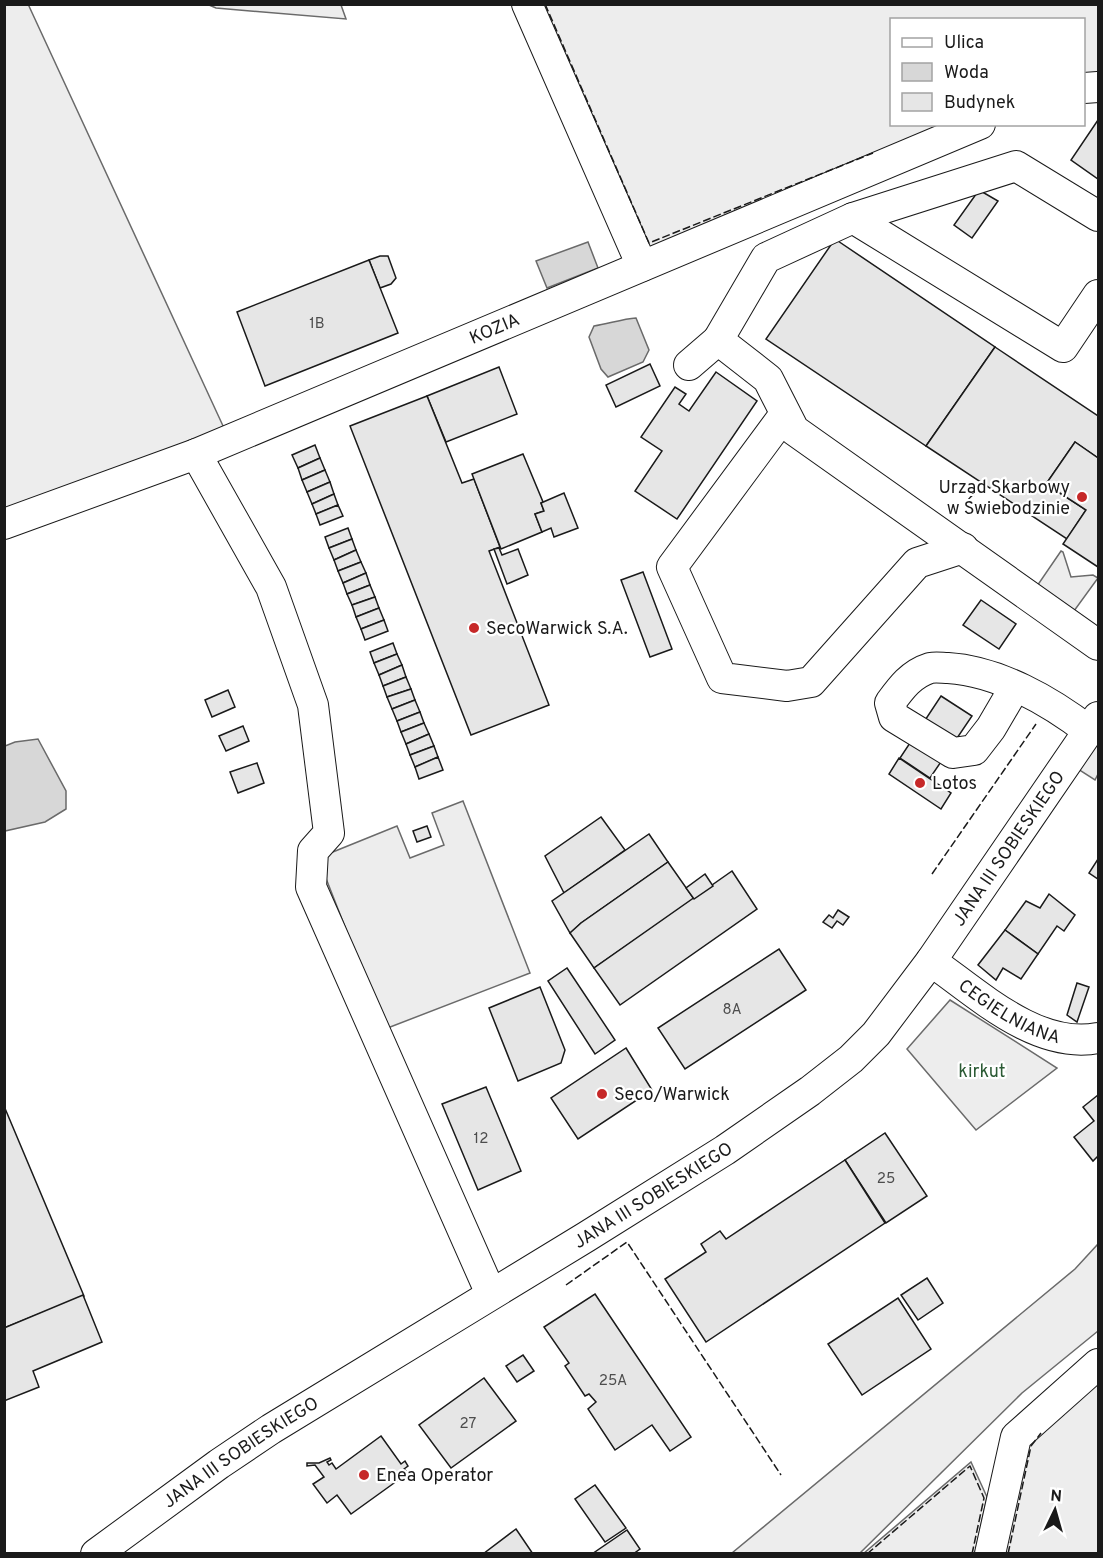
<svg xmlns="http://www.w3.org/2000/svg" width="1103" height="1558" viewBox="0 0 1103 1558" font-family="Overpass,sans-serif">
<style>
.built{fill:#ededed;stroke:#6a6a6a;stroke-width:1.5}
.water{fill:#d7d7d7;stroke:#6a6a6a;stroke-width:1.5}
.building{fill:#e6e6e6;stroke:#1a1a1a;stroke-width:1.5}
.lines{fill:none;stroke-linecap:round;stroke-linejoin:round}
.minor-casing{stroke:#1a1a1a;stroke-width:32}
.minor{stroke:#fff;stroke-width:30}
.fence{stroke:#1a1a1a;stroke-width:1.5;stroke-dasharray:8 3;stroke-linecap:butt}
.poi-dot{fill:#c62828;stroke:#fff;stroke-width:2}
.labels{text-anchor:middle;stroke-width:4.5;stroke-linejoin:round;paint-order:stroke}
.number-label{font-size:15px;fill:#4d4d4d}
.street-label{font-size:18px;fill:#1a1a1a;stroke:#fff}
.poi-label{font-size:18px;fill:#1a1a1a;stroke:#fff;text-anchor:start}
.park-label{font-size:18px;fill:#2b5a34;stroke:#fff}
</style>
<rect width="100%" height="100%" fill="#fff"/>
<g class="built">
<polygon points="28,4 224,428 5,514 4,5"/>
<polygon points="209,5 341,5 346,19 216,8"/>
<polygon points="540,5 1098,5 1098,80 1084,82 1084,20 892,20 892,124 957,125 647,249"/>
<polygon points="1061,551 1063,552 1071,577 1093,575 1098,578 1074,611 1037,586"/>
<polygon points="1098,717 1098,774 1095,780 1067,762"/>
<polygon points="463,801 530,973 385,1029 318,858 397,826 410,858 444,845 432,813"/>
<polygon points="950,1000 1057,1068 976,1130 907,1049"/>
<polygon points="1098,1244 1098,1331 1022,1393 860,1553 732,1553 1075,1269"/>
<polygon points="1098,1377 1098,1553 1005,1554 1028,1445"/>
<polygon points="971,1462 987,1497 975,1553 863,1554"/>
</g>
<g class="water">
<polygon points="588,242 598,268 547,288 536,261"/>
<path d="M 636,318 L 649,350 L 643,362 L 608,377 L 601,369 L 589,337 L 594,326 C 608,324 622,319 636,318 Z"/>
<polygon points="38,739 66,791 66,809 45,822 5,831 5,746 15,742"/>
</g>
<g class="building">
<polygon points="1098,120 1098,179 1071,160"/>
<polygon points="979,190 998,201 972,238 954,225"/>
<polygon points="835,239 995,347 926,446 766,339"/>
<polygon points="380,256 388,256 396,278 391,284 380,288 369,260"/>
<polygon points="369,260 398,333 265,386 237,312"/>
<polygon points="995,347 1098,416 1098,458 1075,442 1046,484 1086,510 1067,539 926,446"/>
<polygon points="650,364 660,386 616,407 606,385"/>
<polygon points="499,367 517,414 446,442 427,396"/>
<polygon points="716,372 757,401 677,519 635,491 662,451 641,437 675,387 686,394 679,404 689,411"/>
<polygon points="427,396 462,483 474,479 500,547 489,551 549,705 471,735 350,426"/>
<polygon points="1075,442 1098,458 1098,567 1063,544 1086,510 1046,484"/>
<polygon points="315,445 320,458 298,468 292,455"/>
<polygon points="523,454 543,502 541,503 544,511 535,514 542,532 501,549 472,474"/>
<polygon points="320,458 325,470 302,480 298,468"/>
<polygon points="325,470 330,482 307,492 302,480"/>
<polygon points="330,482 334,494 312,504 307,492"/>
<polygon points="564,493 578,528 554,537 551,528 542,532 535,514 544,511 541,503"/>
<polygon points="334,494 338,505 316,514 312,504"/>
<polygon points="338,505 343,516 320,525 316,514"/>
<polygon points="348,528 352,539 329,548 325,537"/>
<polygon points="352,539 356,550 334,560 329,548"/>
<polygon points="499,548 502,555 518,549 528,575 507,584 494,549"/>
<polygon points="356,550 361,562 338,571 334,560"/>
<polygon points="361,562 366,573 343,583 338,571"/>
<polygon points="643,572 672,649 650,657 621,580"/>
<polygon points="366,573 370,585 347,594 343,583"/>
<polygon points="370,585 375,597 352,605 347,594"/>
<polygon points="375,597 379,608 356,617 352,605"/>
<polygon points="981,600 1016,624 999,649 963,625"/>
<polygon points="379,608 384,620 361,629 356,617"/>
<polygon points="384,620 388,631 365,640 361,629"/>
<polygon points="393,643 397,654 374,663 370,652"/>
<polygon points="397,654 402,665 379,675 374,663"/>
<polygon points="402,665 406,677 383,686 379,675"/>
<polygon points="406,677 411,689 387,697 383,686"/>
<polygon points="411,689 415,700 392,709 387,697"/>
<polygon points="228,690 235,707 212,717 205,700"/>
<polygon points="941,696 972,716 930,778 900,758"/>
<polygon points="415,700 420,712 397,721 392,709"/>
<polygon points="420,712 424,723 401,732 397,721"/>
<polygon points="424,723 429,734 406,744 401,732"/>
<polygon points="243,726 249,741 226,751 219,736"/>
<polygon points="429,734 434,746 410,755 406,744"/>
<polygon points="434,746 438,757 415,767 410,755"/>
<polygon points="438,757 443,770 419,779 415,767"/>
<polygon points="899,758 951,793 941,809 889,774"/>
<polygon points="257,763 264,783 238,793 230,772"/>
<polygon points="601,817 625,850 564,893 545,856"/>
<polygon points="427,826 431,837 417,842 413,831"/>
<polygon points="649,834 668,862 581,923 570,933 552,901"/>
<polygon points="1098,859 1098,879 1089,873"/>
<polygon points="668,862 694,899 594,968 570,933 581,923"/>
<polygon points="732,871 757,909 620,1005 594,968"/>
<polygon points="705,874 713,886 694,899 686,888"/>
<polygon points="1049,894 1075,915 1064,931 1057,926 1038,954 1005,930 1026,901 1040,908"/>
<polygon points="838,910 849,917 843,925 837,921 832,928 823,922 829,915 833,918"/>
<polygon points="1005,930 1038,954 1021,979 1003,968 996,980 978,965"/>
<polygon points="779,949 806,990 685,1069 658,1028"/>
<polygon points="567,968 615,1040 595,1054 548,981"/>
<polygon points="1077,983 1089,987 1077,1022 1067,1015"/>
<polygon points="540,987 565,1050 561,1063 518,1081 489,1008"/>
<polygon points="626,1048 652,1090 578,1139 551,1098"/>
<polygon points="486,1087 521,1171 478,1190 442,1104"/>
<polygon points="1098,1095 1098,1156 1093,1161 1074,1137 1094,1121 1083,1107"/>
<polygon points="4,1106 84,1296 4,1328"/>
<polygon points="885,1133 927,1196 886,1223 845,1160"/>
<polygon points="845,1160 885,1223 706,1342 665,1279 706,1252 701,1244 720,1231 726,1239"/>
<polygon points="927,1278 943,1303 918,1320 901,1295"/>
<polygon points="595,1294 691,1437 670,1451 652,1425 615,1450 588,1409 596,1402 589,1394 585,1396 565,1366 569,1363 544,1327"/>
<polygon points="83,1295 102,1342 33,1371 39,1387 4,1401 4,1328"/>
<polygon points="898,1298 931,1349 862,1395 828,1344"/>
<polygon points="523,1355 534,1371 517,1382 506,1366"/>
<polygon points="484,1378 516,1421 451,1468 419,1425"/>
<polygon points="381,1436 401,1464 405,1461 408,1466 404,1469 408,1473 351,1514 337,1495 327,1503 313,1484 324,1477 315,1465 307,1466 307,1463 319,1463 330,1458 331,1460 327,1462 329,1465 332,1463 336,1469"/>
<polygon points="595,1485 626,1528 605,1542 575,1499"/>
<polygon points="516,1529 533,1554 483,1554"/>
<polygon points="627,1530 640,1549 633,1554 592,1554"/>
</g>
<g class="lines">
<g class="minor-casing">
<g id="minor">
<polyline points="527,4 642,266"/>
<polyline points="1084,88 1098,87"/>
<polyline points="1098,216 1016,166 853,218 766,258 718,340 768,379 794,430 1098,645"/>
<polyline points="853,218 1063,347 1098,295"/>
<polyline points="689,365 718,340"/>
<polyline points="785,414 672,567 722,678 787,686 811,682 917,563 963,548"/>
<polyline points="196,454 271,587 313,705 329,833 313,851 311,887 491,1294"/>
<path id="s1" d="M 4,524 L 196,454 L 980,124"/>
<path d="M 1015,687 L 991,728 L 974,750 L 953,753 L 894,717 L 890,703 C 901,688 911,674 930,668 C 936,667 943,668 948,668 C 998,671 1050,701 1089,731"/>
<path id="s2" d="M 931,961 C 978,994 1037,1050 1098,1038"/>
<path id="s3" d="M 96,1554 L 219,1464 L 271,1429 L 586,1237 L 725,1150 L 810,1091 L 851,1059 L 876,1034 L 931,961 L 1098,717"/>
<polyline points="990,1554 1016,1437 1098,1364"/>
</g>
</g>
<use href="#minor" class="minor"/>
<g class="fence">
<polyline points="545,4 649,243 873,153"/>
<polyline points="932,874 1036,724"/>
<polyline points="566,1285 627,1242 781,1475"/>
<polyline points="867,1554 970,1466 984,1498 972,1554"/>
<polyline points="1008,1554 1031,1446 1041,1433"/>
</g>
</g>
<g class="poi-dot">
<circle cx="1082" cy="497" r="6"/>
<circle cx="474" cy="628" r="6"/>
<circle cx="920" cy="783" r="6"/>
<circle cx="602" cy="1094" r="6"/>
<circle cx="364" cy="1475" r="6"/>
</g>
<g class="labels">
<g class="number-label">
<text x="317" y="328">1B</text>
<text x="732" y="1014">8A</text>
<text x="481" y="1143">12</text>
<text x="886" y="1183">25</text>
<text x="613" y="1385">25A</text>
<text x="468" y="1428">27</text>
</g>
<g class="street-label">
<text dy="6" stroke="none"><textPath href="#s1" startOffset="528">KOZIA</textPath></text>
<text dy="6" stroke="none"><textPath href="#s3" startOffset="1167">JANA III SOBIESKIEGO</textPath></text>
<text dy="6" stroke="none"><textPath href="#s2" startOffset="94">CEGIELNIANA</textPath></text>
<text dy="6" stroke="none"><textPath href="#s3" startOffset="663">JANA III SOBIESKIEGO</textPath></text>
<text dy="6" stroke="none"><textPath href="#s3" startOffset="177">JANA III SOBIESKIEGO</textPath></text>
</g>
<g class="poi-label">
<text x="1070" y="493" text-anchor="end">Urząd Skarbowy<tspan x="1070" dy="21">w Świebodzinie</tspan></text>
<text x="486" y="634">SecoWarwick S.A.</text>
<text x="932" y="789">Lotos</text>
<text x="614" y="1100">Seco/Warwick</text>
<text x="376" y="1481">Enea Operator</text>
</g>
<g class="park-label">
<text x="982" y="1077">kirkut</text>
</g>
</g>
<rect width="1103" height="1558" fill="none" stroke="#1a1a1a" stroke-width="12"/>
<rect x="890" y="18" width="195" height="108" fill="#ffffff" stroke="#a3a3a3" stroke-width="1.5"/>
<rect x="902" y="38" width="30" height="9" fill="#ffffff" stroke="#a3a3a3" stroke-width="1.5"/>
<text x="944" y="48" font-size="18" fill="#1a1a1a">Ulica</text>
<rect x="902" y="63" width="30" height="18" fill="#d7d7d7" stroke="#a3a3a3" stroke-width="1.5"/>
<text x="944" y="78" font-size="18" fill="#1a1a1a">Woda</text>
<rect x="902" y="93" width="30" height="18" fill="#e6e6e6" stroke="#a3a3a3" stroke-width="1.5"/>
<text x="944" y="108" font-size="18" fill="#1a1a1a">Budynek</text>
<g transform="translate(1055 1510) rotate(5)" stroke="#ffffff" stroke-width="4.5" paint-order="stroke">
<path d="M0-4.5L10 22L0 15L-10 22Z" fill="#1a1a1a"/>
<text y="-9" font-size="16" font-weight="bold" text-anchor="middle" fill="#1a1a1a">N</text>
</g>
</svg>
